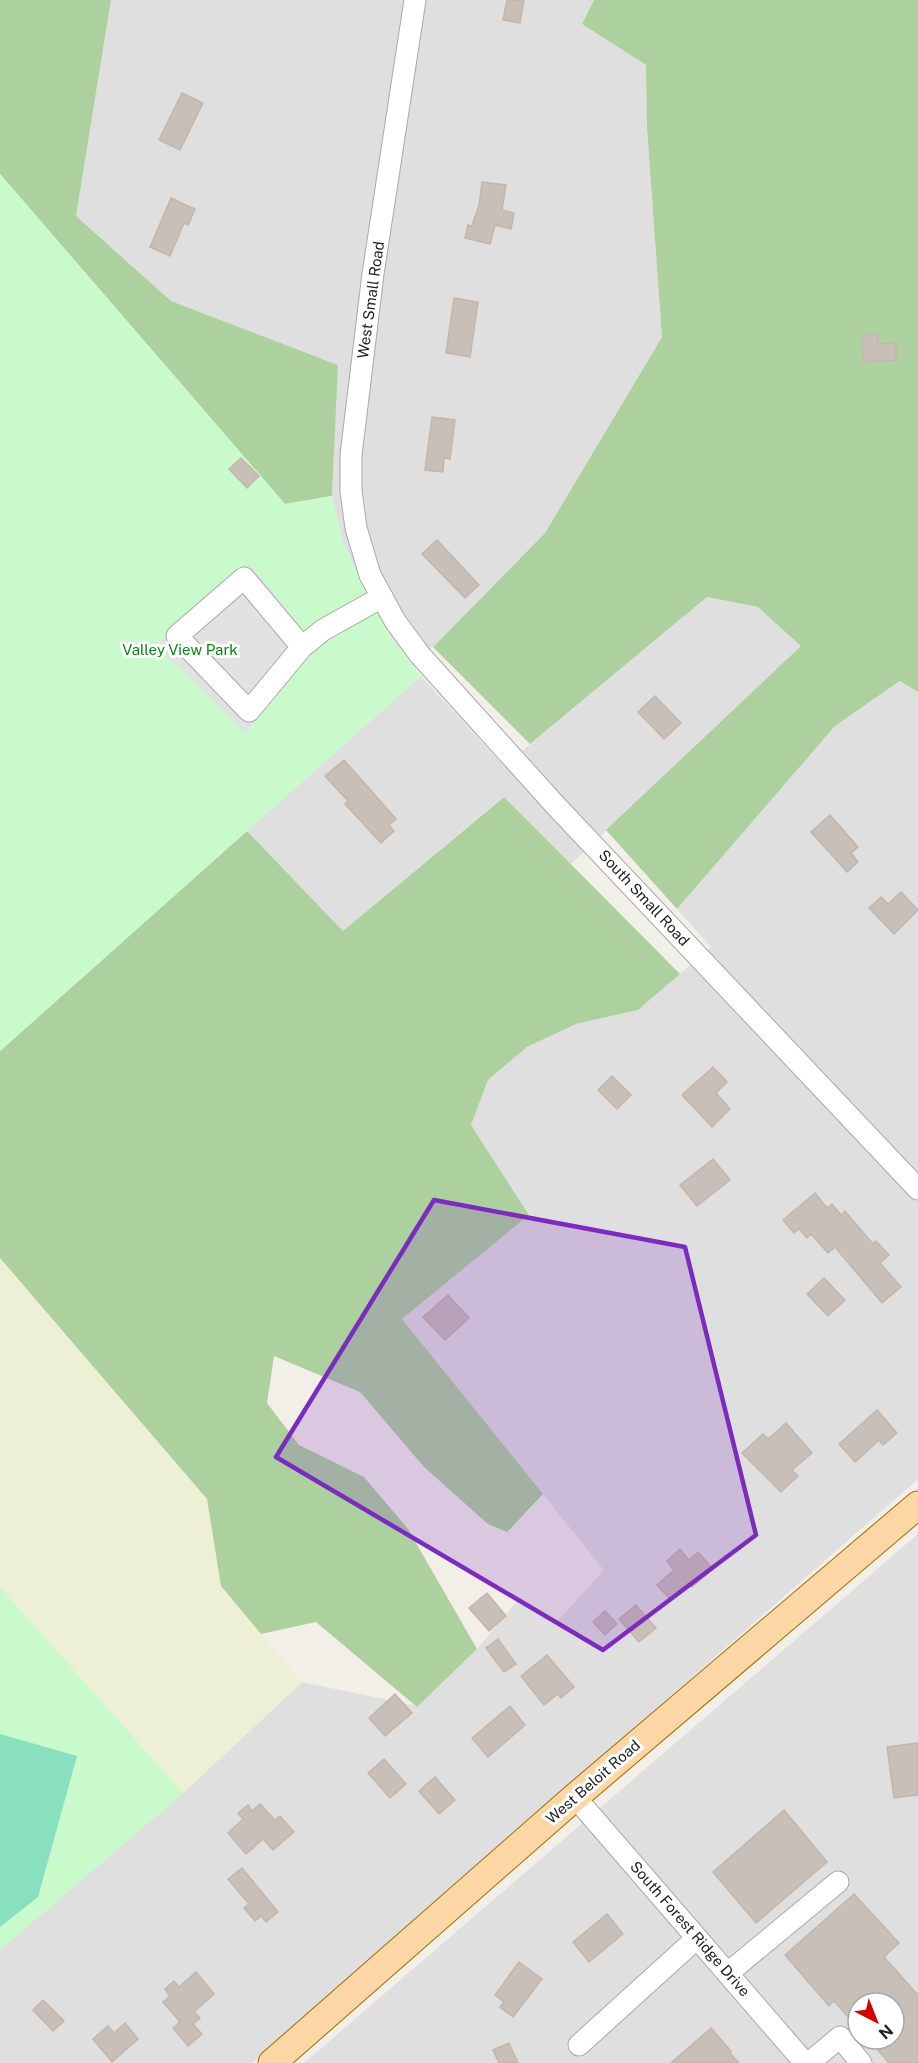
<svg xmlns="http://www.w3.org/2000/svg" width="918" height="2063" viewBox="0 0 918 2063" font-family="'Public Sans',sans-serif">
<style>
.residential{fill:#e0dfdf;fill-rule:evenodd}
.farmland{fill:#eef0d5}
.forest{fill:#add19e}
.park{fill:#c8facc}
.pitch{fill:#88e0be}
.parking{fill:#e2e2e2}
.building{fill:#c7bfb8;stroke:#c4b6ab;stroke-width:1.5}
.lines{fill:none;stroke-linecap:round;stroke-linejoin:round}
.minor-casing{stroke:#a9a9a9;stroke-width:23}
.major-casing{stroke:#a06b00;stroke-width:29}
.minor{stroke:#fff;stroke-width:21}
.major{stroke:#fcd6a4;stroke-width:27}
.marked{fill:#7b2cbf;fill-opacity:0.2;stroke:#7b2cbf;stroke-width:4.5;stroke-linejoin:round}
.labels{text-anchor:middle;stroke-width:6;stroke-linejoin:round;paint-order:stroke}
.street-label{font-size:15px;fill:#222;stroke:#fff}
.park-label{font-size:15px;fill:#0c8416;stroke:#fff}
</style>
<rect width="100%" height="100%" fill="#f2efe9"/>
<g class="residential">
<polygon points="111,0 594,0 582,24 646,65 647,129 662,337 545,533 414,666 392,639 361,582 343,542 332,496 338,365 171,301 76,216"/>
<polygon points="707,597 758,607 802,646 570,865 503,797 343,931 247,831 421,676 504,766"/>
<polygon points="901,681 918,692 918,1479 252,2063 0,2063 0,1950 183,1793 302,1682 417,1706 477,1649 519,1599 557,1622 604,1570 402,1319 529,1215 471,1125 488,1080 527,1047 576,1024 638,1010 711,947 677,909 835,726"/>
<path d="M 918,1534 L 918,2063 L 304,2063 L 730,1696 ZM 858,2003 L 894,2003 L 894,2039 L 858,2039 Z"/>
</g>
<polygon class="farmland" points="0,1258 207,1500 221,1587 302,1682 183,1793 0,1587"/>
<g class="forest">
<polygon points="0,0 111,0 76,216 171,301 338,365 332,496 285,504 0,174"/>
<polygon points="594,0 918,0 918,692 900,681 835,726 677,909 606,830 801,646 758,607 707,597 530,744 433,647 545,533 662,337 647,129 646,65 582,24"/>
<polygon points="504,797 680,974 638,1010 576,1024 527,1047 488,1080 471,1125 529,1215 402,1319 543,1494 507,1532 488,1524 424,1467 360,1392 274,1356 267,1403 299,1445 364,1477 408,1529 477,1649 417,1707 316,1622 261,1634 221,1586 207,1499 0,1258 0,1051 247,831 343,931"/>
</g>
<g class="park">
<polygon points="0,174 285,504 332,496 343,542 361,582 392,639 421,676 0,1051"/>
<polygon points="0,1587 183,1793 0,1950"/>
</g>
<polygon class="pitch" points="0,1734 77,1756 38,1897 0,1927"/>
<polygon class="parking" points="249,563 316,647 245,734 156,646"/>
<g class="building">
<polygon points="507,0 524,0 520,23 503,20"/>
<polygon points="182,93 203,103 180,150 159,140"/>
<polygon points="482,182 506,185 502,210 514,213 511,229 495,225 490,244 465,238 468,225 472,226 479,205"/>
<polygon points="171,198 195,209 188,225 184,223 170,256 150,247"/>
<polygon points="454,298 478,302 470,357 446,353"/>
<polygon points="878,334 878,344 896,343 896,360 863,362 862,335"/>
<polygon points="432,417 455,420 450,459 444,458 443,472 425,470"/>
<polygon points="241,458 259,476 247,488 229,469"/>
<polygon points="437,540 479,585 465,598 422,554"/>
<polygon points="655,696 681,723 664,739 638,712"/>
<polygon points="344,760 396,819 389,825 394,831 381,843 345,804 348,801 325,776"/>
<polygon points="830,815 858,847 851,853 858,862 847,872 811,832"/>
<polygon points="901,892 918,910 894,934 869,908 881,897 888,904"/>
<polygon points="713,1067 727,1082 716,1093 730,1109 712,1127 682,1095"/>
<polygon points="612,1076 631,1095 617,1109 598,1090"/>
<polygon points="713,1159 730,1180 697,1206 680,1185"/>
<polygon points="815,1193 827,1208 832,1204 841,1215 845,1211 873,1244 876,1241 889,1255 880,1263 901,1287 882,1303 835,1247 828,1253 811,1234 807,1238 799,1229 794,1233 783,1220"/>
<polygon points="824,1278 845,1300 828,1316 807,1294"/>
<polygon points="448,1295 469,1318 445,1340 423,1317"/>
<polygon points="877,1410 897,1433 883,1445 879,1440 855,1462 839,1444"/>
<polygon points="786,1423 812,1453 792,1470 798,1476 781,1492 742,1453 763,1434 768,1439"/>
<polygon points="680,1549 689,1560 698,1552 713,1569 692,1587 688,1583 670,1599 657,1585 674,1570 667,1561"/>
<polygon points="487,1593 506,1616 489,1631 469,1608"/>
<polygon points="636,1605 656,1628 639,1642 619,1619"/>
<polygon points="605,1611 617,1624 605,1635 593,1622"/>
<polygon points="498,1639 516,1664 504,1672 486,1648"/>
<polygon points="547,1655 574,1687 561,1698 558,1694 544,1705 521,1676"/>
<polygon points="395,1694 412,1713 385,1736 369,1718"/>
<polygon points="510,1706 525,1725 488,1757 472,1738"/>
<polygon points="918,1743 918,1795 894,1798 887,1747"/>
<polygon points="384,1759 406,1784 390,1798 368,1773"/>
<polygon points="435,1777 455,1800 439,1814 419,1791"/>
<polygon points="260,1804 275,1820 280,1816 294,1832 273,1850 263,1839 246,1854 228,1833 243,1819 238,1813 248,1805 252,1811"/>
<polygon points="784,1810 827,1862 756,1923 713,1872"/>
<polygon points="242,1868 278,1912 266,1922 261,1916 255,1921 244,1908 249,1904 228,1879"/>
<polygon points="854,1894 899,1943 884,1957 918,1995 918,2063 889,2063 868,2039 894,2039 894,2003 858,2003 858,2028 834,2001 829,2006 785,1955"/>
<polygon points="607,1914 623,1934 589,1962 573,1942"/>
<polygon points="519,1962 542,1979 513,2017 500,2007 504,2002 495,1995"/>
<polygon points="196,1972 214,1994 194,2012 200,2018 193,2024 202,2034 188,2046 173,2028 180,2022 163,2002 170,1996 165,1989 174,1981 179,1987"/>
<polygon points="43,2000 64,2021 53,2031 33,2010"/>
<polygon points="125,2023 138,2039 112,2062 93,2039 108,2026 114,2033"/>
<polygon points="711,2028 731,2051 730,2053 739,2063 671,2063"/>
<polygon points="509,2043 518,2063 499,2063 493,2050"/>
</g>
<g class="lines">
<g class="minor-casing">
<g id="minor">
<polyline points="415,0 373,274 351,455 351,491 356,528 370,575 395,621 420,655 557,807 918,1189"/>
<polyline points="302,647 244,578 177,636 249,711 302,647 323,630 382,597"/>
<polyline points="575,1797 805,2063"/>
<polyline points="728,1973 838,1882"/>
<polyline points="579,2045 697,1938"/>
<polyline points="809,2063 840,2037 861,2063"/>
</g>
</g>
<g class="major-casing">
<polyline id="major" points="272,2063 575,1797 918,1505"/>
</g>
<use href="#minor" class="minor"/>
<use href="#major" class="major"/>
</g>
<path class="marked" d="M 434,1200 L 685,1247 L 756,1535 L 603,1650 L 276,1457 Z"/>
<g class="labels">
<g class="street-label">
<text transform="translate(371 300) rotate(-82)" y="5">West Small Road</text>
<text transform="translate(644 898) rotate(47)" y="5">South Small Road</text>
<text transform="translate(593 1782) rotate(-41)" y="5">West Beloit Road</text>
<text transform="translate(690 1929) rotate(49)" y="5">South Forest Ridge Drive</text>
</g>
<g class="park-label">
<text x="180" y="655">Valley View Park</text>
</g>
</g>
<g transform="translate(876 2021) rotate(138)"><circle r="28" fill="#ffffff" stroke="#a7a7a7" stroke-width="1.5"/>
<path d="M0-4.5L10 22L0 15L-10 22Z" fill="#d40000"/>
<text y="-9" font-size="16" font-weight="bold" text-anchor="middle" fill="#222222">N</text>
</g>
</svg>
